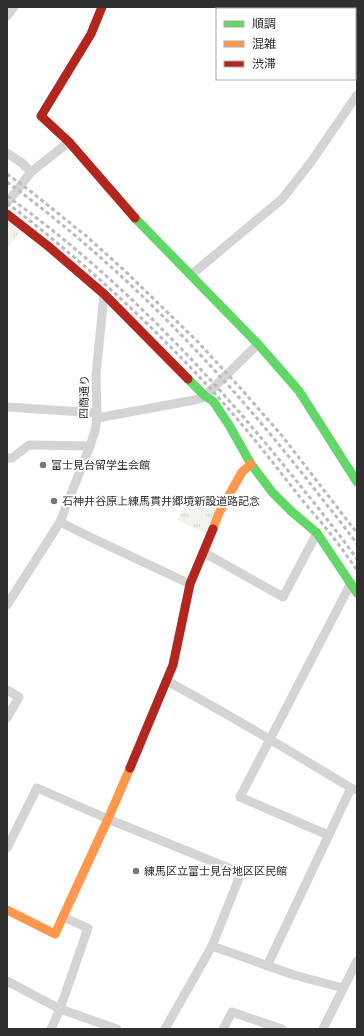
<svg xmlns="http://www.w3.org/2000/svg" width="364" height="1036" viewBox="0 0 364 1036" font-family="'Archivo Narrow','Noto Sans JP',sans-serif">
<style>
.park{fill:url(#park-tufts)}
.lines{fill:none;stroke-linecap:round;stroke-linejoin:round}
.street{stroke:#d4d4d4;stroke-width:9}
.fast{stroke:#63d668;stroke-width:9}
.slow{stroke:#ff974d;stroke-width:9}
.jam{stroke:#b3261e;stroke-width:9}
.rail{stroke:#bbb;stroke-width:3;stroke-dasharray:4 3;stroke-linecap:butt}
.poi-dot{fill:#787878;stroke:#fff;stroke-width:1.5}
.labels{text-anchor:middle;stroke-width:4;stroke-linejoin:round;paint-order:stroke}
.street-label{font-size:11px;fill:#2f2f2f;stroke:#fff}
.poi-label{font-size:11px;fill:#2f2f2f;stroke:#fff;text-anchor:start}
</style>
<defs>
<pattern id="park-tufts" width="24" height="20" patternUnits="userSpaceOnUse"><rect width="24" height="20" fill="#f1f4ed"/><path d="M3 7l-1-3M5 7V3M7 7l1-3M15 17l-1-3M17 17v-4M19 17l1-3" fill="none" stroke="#cfd2cc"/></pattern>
</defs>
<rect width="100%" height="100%" fill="#fff"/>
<g class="park">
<polygon points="7,222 20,232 7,248"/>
<polygon points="190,497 213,508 215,513 206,534 177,520"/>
</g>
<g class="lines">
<g class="street">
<polyline points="7,16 14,7"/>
<polyline points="7,153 22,163 31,172"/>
<polyline points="7,203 31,172 69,142"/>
<polyline points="191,275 282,199 311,162 357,95"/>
<polyline points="7,407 97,413"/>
<polyline points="97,418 200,399 205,396 258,344"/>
<polyline points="7,458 12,458 29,445 90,446"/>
<polyline points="60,522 90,537 190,584"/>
<polyline points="203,552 283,597 317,533"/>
<polyline points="7,605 60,522 90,446 95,431 97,418 96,375 104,294"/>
<path d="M 167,681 C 230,715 290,751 351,788 L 357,790"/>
<polyline points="7,690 19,697 7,718"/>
<polyline points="328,835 240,797 351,583"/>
<polyline points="7,848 37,788 108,819 241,873 212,946 165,1029"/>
<polyline points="212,946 294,975 343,988"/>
<polyline points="267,966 351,788"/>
<polyline points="7,981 60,1009 117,1029"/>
<polyline points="51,1029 60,1009 88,928 63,917"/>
<polyline points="223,1029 232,1012 282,1029"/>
<polyline points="323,1029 357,961"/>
</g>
<g class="fast">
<polyline points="135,218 258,344 299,391 357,482"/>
<polyline points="188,379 205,396 213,401 229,425 251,464 272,492 291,511 317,533 357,593"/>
</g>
<g class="slow">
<polyline points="213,529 219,513 242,472 251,464"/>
<polyline points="7,910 55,934 108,819 130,768"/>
</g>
<g class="jam">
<polyline points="102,7 91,34 41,116 69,142 135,218"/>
<polyline points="7,214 48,246 104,294 188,379"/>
<polyline points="130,768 173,665 190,584 213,529"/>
</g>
<g class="rail">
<polyline points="7,174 29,190 85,235 124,270 198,342 243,391 283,437 357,533"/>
<path d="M 7,182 C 122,266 221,370 309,482 C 325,503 342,523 357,544"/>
<path d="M 7,196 C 116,274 210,373 294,478 C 315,504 337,531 357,559"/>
<path d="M 7,203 C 87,264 160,332 227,407 C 253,437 278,469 303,501 C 313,513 323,524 332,536 C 341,547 349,559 357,570"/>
</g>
</g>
<g class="poi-dot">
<circle cx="43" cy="465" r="4"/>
<circle cx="54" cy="501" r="4"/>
<circle cx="136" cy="871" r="4"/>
</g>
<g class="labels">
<g class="street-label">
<text transform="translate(84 397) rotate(-89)" y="4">四商通り</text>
</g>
<g class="poi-label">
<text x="51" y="469">富士見台留学生会館</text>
<text x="62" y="505">石神井谷原上練馬貫井郷境新設道路記念</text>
<text x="144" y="875">練馬区立富士見台地区区民館</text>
</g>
</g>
<rect width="364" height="1036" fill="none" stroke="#2f2f2f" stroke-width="16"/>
<rect x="216" y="8" width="140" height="72" fill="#ffffff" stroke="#acacac"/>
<rect x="224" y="21" width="20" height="6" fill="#63d668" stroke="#acacac"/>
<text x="252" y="28" font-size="12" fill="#2f2f2f">順調</text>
<rect x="224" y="41" width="20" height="6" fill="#ff974d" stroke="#acacac"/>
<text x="252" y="48" font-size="12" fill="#2f2f2f">混雑</text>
<rect x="224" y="61" width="20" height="6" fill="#b3261e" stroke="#acacac"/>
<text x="252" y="68" font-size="12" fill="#2f2f2f">渋滞</text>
</svg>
